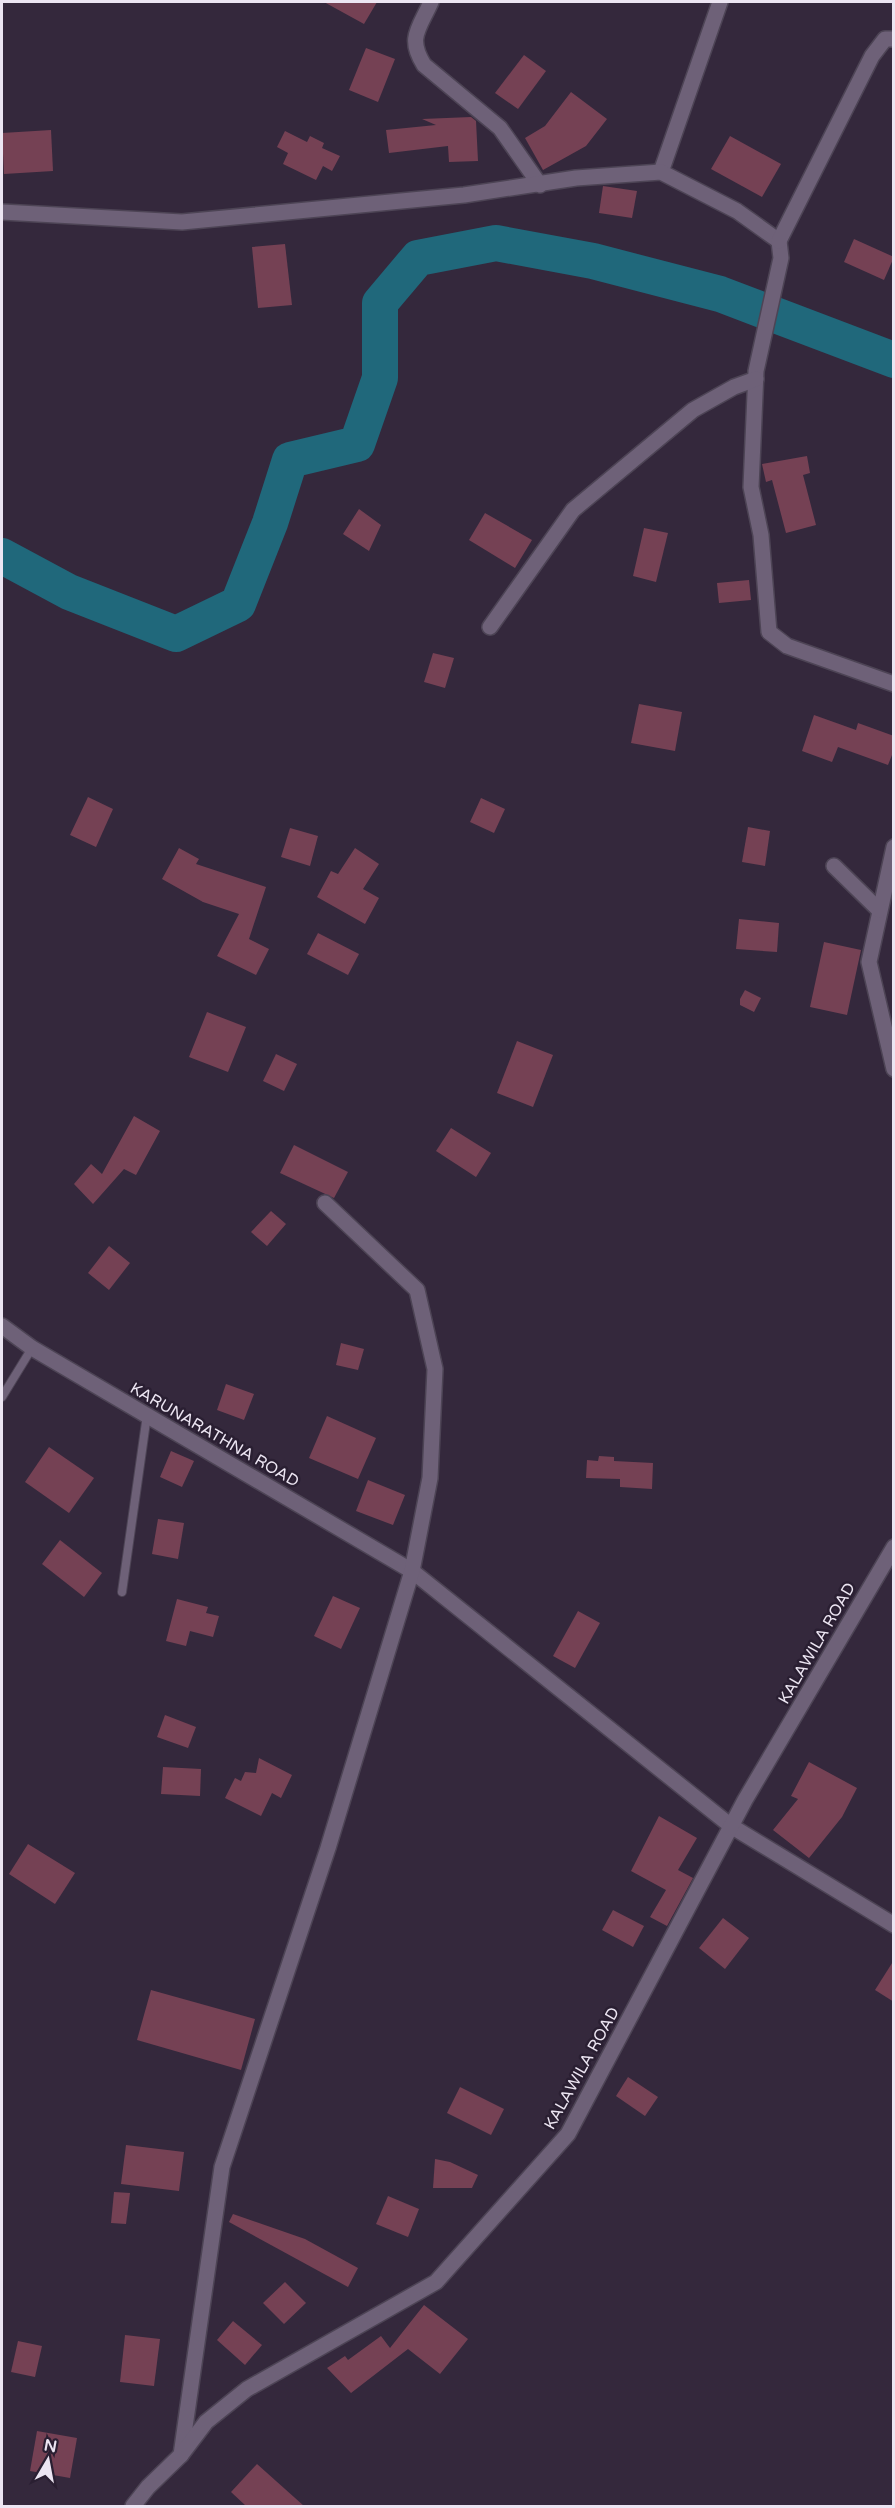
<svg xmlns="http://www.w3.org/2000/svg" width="895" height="2508" viewBox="0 0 895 2508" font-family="'Varela Round',sans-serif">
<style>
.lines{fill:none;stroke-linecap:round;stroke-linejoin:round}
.river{stroke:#20687b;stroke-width:36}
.building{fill:#754154}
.service-casing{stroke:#4d4455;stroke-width:10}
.minor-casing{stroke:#4d4455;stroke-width:18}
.service{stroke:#6e6178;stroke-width:8}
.minor{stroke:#6e6178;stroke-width:15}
.labels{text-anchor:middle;stroke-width:5;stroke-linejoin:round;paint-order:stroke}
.street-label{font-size:16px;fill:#ece5f2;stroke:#2a1f32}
</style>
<rect width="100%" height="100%" fill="#34283c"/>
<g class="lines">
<polyline class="river" points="2,556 69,592 176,634 238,604 270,523 290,460 357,444 380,378 380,303 418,258 496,243 593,261 720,294 894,360"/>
</g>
<g class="building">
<polygon points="324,2 377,2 364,24"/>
<polygon points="366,48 395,59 378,102 349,90"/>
<polygon points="524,55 546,71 518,109 495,93"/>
<polygon points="571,92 607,119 586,146 543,170 525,138 545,126"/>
<polygon points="471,117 476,121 478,161 449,162 448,146 389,153 386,130 436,125 422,119"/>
<polygon points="51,130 53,171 4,174 2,133"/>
<polygon points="285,131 307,142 310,136 324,143 322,148 340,156 332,171 323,166 316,180 283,164 288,153 277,147"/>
<polygon points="730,136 781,164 762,197 711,169"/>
<polygon points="603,186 637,191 632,218 599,213"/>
<polygon points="854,239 894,257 884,280 844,262"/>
<polygon points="285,244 292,305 258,308 252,247"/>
<polygon points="807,456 810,473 803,475 816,525 786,533 772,480 766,482 762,464"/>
<polygon points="359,509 381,525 369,551 343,534"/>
<polygon points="485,513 532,540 515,568 469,540"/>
<polygon points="644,528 668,533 656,582 633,576"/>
<polygon points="749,580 751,600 719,603 717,583"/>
<polygon points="433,653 454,658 445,688 424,682"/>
<polygon points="639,704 682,712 675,751 631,743"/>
<polygon points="814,715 856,730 858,723 894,736 894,750 888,765 838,747 832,762 802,751"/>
<polygon points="88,797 113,809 96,847 70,835"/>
<polygon points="481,798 505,809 494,833 470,822"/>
<polygon points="748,827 770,831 765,866 742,862"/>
<polygon points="290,828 318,836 310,866 281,857"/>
<polygon points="179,848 199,859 196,864 266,887 249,939 269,949 256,975 217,956 239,914 203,902 162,879"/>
<polygon points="355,848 379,864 363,889 379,898 365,924 317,897 331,871 338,874"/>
<polygon points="739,919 779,923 777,952 736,949"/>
<polygon points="318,933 359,954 348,975 307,954"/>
<polygon points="824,942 861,950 847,1015 810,1007"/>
<polygon points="745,990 761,998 754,1012 740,1005 740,999"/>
<polygon points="207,1012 246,1027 228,1072 189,1057"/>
<polygon points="517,1041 553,1055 533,1107 497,1093"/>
<polygon points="276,1054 297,1064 284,1091 263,1081"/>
<polygon points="134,1116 160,1131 136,1175 124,1169 93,1204 74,1184 91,1164 102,1174"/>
<polygon points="451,1128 491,1153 476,1177 436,1151"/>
<polygon points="294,1145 348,1172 334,1198 280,1173"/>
<polygon points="271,1211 286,1224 267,1246 251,1232"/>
<polygon points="109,1246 130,1263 109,1290 88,1273"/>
<polygon points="341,1343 364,1349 358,1370 336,1365"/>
<polygon points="226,1384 254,1394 244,1420 217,1410"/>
<polygon points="327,1416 376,1438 358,1479 309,1458"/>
<polygon points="49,1447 94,1478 69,1513 25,1482"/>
<polygon points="171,1451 194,1461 182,1487 160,1477"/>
<polygon points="599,1456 614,1457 614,1461 653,1463 652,1489 620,1487 620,1479 586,1478 587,1460 598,1461"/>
<polygon points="368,1480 405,1495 393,1525 356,1511"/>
<polygon points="158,1519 184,1523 178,1559 152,1554"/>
<polygon points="60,1540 102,1573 84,1597 42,1564"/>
<polygon points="333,1596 360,1608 341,1649 314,1636"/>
<polygon points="177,1599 208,1607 206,1613 219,1616 213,1637 190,1631 186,1646 166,1641"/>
<polygon points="578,1611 600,1623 575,1668 553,1656"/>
<polygon points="165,1715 196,1727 188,1748 157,1737"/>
<polygon points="259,1758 292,1775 281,1798 272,1793 261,1816 225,1798 235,1778 241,1781 245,1772 256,1773"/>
<polygon points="809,1762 857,1788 842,1817 809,1858 773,1830 798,1799 791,1796"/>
<polygon points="163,1767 201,1769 200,1796 161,1794"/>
<polygon points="659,1816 697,1838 678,1870 693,1878 667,1926 650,1917 666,1890 631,1871"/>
<polygon points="28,1844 75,1873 55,1904 9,1874"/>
<polygon points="613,1910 644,1926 633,1947 602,1930"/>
<polygon points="723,1918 749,1938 725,1969 699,1948"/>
<polygon points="894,1960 894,2002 875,1990"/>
<polygon points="151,1990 255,2019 241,2070 137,2040"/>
<polygon points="628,2077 658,2097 645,2116 616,2096"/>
<polygon points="460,2087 504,2109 491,2135 447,2113"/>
<polygon points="126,2145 184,2152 179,2191 121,2184"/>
<polygon points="435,2159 450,2162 478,2175 472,2188 433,2188"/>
<polygon points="114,2192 130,2193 126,2224 111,2223"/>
<polygon points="388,2196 419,2209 408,2237 376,2224"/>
<polygon points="233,2214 305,2239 358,2268 348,2287 229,2222"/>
<polygon points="285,2282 306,2303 284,2324 263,2303"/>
<polygon points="424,2305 468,2339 440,2374 408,2349 351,2393 327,2368 345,2356 348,2360 381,2336 390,2348"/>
<polygon points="233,2321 262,2345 245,2365 217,2340"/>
<polygon points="125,2335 160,2339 154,2386 120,2382"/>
<polygon points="18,2341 42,2346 35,2377 11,2372"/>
<polygon points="37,2431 77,2438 70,2478 30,2471"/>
<polygon points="257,2464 304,2506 246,2506 231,2492"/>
</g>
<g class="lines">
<g class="service-casing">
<g id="service">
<polyline points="2,1397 32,1348"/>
<polyline points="122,1592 147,1415"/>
</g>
</g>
<g class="minor-casing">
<g id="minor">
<path d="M 431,2 C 419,29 407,38 424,65 L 500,128 L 540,185"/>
<polyline points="661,172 720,2"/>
<polyline points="2,212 182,222 464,195 576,178 661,172 737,211 779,241 781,258 756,371 751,487 761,535 769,632 787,646 894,684"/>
<polyline points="779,241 872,56 885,39 894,39"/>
<polyline points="490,627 573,510 693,410 734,387 756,379"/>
<polyline points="894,847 869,962 894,1069"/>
<polyline points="834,866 879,910"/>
<polyline points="2,1326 32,1348 412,1571 731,1826 894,1925"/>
<polyline points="181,2455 222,2167 328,1848 412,1571 430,1478 435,1369 417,1290 325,1203"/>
<polyline points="133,2506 148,2487 181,2455 206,2422 247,2389 436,2282 568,2134 745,1800 894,1547"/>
</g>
</g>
<use href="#service" class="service"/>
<use href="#minor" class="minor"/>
</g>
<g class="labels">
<g class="street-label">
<text transform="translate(215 1434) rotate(30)" y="6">KARUNARATHNA ROAD</text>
<text transform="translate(816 1643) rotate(-60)" y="6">KALAWILA ROAD</text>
<text transform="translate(581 2068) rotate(-61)" y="6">KALAWILA ROAD</text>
</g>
</g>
<rect width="895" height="2508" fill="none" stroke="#ece5f2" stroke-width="6"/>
<g transform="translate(48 2460) rotate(10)" stroke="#2a1f32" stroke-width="4.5" paint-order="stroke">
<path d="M0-4.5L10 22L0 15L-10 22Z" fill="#ece5f2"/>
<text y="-9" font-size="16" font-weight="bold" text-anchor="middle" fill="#ece5f2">N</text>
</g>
</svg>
